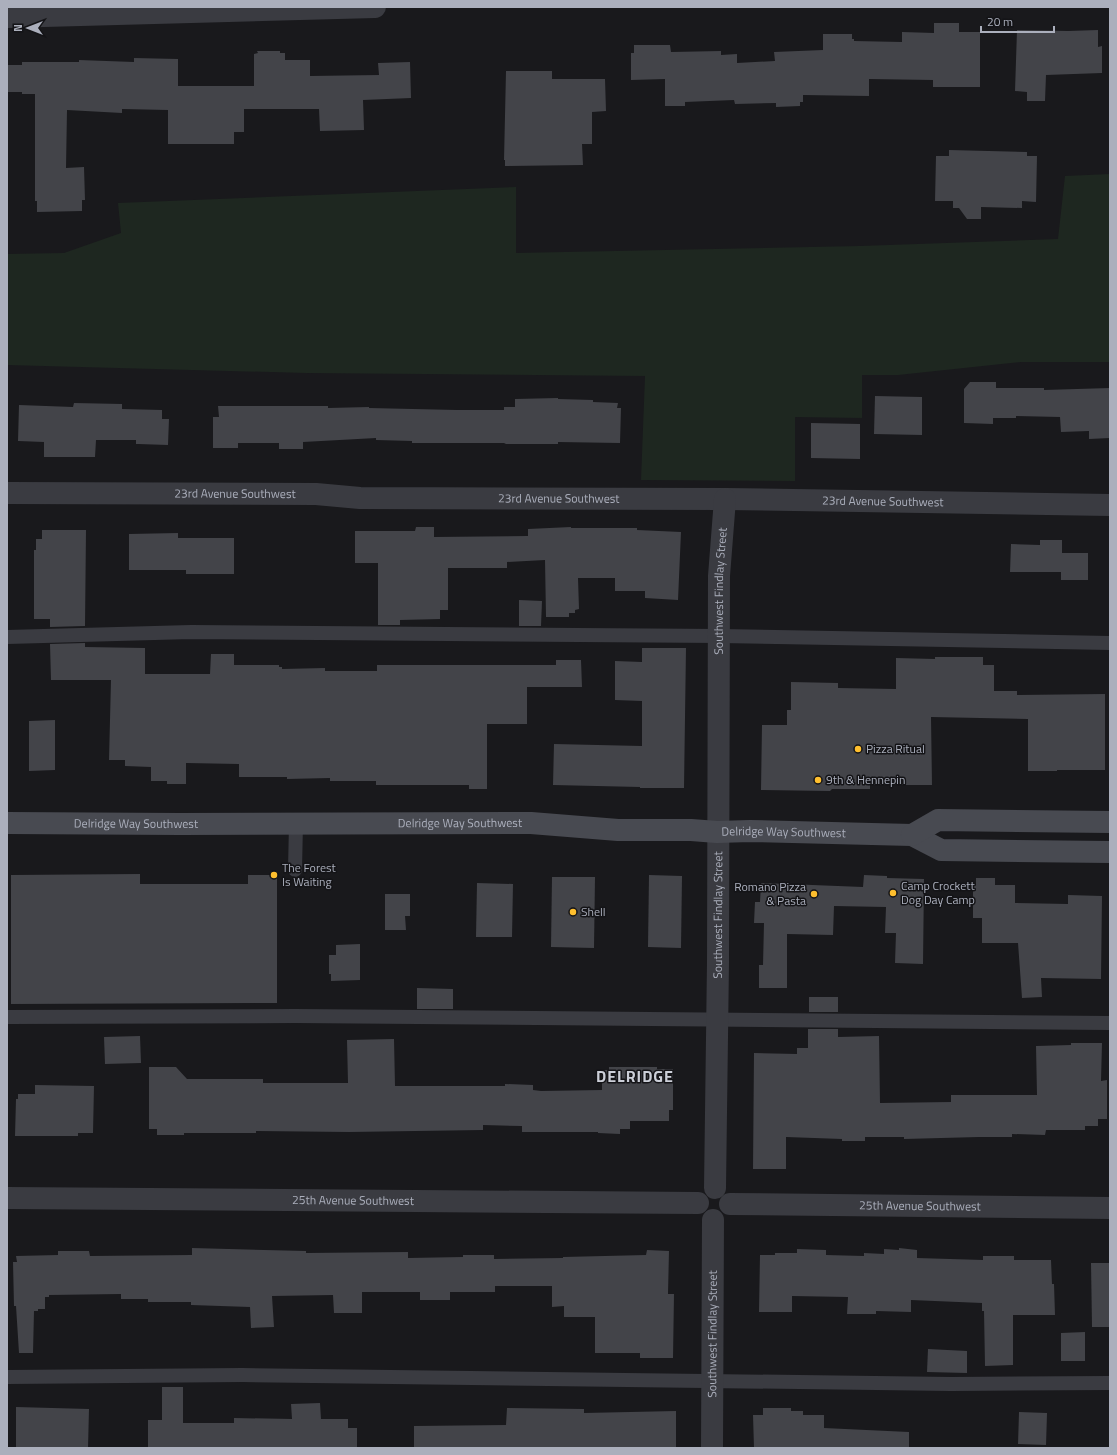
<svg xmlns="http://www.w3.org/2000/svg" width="1117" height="1455" viewBox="0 0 1117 1455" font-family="'Titillium Web',sans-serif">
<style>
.green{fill:#1e2720}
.building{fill:#434449}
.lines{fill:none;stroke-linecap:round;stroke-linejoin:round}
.lane{stroke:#3a3b41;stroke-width:14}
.street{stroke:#3a3b41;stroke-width:22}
.secondary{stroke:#484a51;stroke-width:22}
.poi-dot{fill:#ffbf2e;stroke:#141417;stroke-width:1.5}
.labels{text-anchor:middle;stroke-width:3;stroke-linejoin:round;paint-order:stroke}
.street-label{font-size:12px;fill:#abafbc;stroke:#141417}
.poi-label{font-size:12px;fill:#abafbc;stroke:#141417;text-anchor:start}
.district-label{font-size:16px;font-weight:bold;letter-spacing:1px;fill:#cccfd8;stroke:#141417}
</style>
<rect width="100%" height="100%" fill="#19191c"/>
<polygon class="green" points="1110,174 1110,362 1021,362 898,375 862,375 862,418 795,417 795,481 641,480 645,376 306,373 7,365 7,254 64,253 121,233 118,203 516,187 516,253 860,246 1058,239 1065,176"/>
<g class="building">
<polygon points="934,23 959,23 959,32 980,32 980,87 933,87 933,80 869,79 869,96 803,95 803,102 800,102 800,106 776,107 776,103 735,104 734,100 685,102 685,106 665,106 665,79 631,80 631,53 634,53 634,45 670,45 671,52 721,51 721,55 737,54 737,63 775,61 774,52 823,50 823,34 852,34 852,39 854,39 854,41 902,42 902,32 934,33"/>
<polygon points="1017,30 1068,31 1098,30 1098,47 1102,46 1102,73 1046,75 1045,101 1027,101 1027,92 1015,91"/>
<polygon points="257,51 280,51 280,53 285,53 285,60 310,60 310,76 379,75 378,63 410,62 411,98 363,100 364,130 320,131 319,109 244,109 244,132 234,132 234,144 168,144 168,110 122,109 122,113 67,110 66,168 84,167 85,200 82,200 82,211 37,212 37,201 35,201 35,94 22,94 22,92 8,92 8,65 22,65 22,62 79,62 79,60 134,62 134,58 178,59 178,86 254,86 254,54 258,53"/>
<polygon points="506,71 552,71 552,79 605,79 606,111 592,112 592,144 582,144 583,165 505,166 505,160 504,160"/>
<polygon points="949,150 1027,152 1027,156 1037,156 1036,202 1022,201 1022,208 981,207 981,219 967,219 959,208 953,208 953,201 935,201 936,156 949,156"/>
<polygon points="970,382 996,382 996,388 1044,388 1044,390 1110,388 1110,438 1089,439 1089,431 1061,432 1060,417 1016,416 1016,418 993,418 993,424 964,423 964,389"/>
<polygon points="875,396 922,397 922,435 874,434"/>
<polygon points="558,398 558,399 593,400 593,402 618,403 617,408 621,408 620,443 558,442 558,444 506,444 504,443 412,443 412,441 376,440 376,438 303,442 303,449 279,449 279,443 238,443 238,448 213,448 213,417 219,417 218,406 328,406 328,408 369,407 369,408 457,410 504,410 504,407 515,407 515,399"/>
<polygon points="74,403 122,404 122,409 162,410 162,419 169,419 168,445 138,444 136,444 136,440 96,440 95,457 44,457 44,442 18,441 19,405 73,407"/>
<polygon points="811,423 860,424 860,459 811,458"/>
<polygon points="416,527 434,527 434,537 528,536 528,529 571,527 571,528 637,528 637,530 681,532 678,600 645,598 645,591 615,591 615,578 578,578 579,609 575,610 575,613 569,613 569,617 546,617 545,560 507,562 507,568 448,568 448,610 440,610 440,619 400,620 400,625 378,625 378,563 355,563 355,531 415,531"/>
<polygon points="42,530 86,530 85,626 50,627 50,619 34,619 34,550 36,550 36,539 42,539"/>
<polygon points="178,533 178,538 234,538 234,574 186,574 186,570 129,570 129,534"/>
<polygon points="1040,540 1062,540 1062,553 1088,553 1088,580 1061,580 1061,572 1010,572 1011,544 1040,545"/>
<polygon points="519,600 542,601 541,626 519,626"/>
<polygon points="85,643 85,647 145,648 145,674 210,674 211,654 234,654 234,665 279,665 279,667 282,667 282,669 325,668 325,671 377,671 377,665 556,665 556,660 581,660 582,687 527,687 527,724 487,724 487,789 469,789 469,785 376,785 376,781 330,781 330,778 287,779 287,777 239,777 239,764 186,763 186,784 167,784 167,781 151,781 151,767 125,766 125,760 109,760 111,680 51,680 50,644"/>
<polygon points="642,648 686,648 684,788 640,788 640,787 553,785 554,744 642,746 642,701 615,700 615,661 642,662"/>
<polygon points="935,657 983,657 983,665 994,665 994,691 1017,691 1017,695 1105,694 1105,770 1057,770 1057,771 1028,771 1028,719 931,717 932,785 870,785 870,789 832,789 830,791 761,790 762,725 787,725 787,710 791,710 791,682 838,683 838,688 896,689 896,658 935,659"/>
<polygon points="55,720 55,770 29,771 29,721"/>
<polygon points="140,874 140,884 248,884 248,875 277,875 277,1003 11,1004 11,875"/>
<polygon points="649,875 682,876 681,948 648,947"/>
<polygon points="864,875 887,876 887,878 924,879 923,964 895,963 896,933 885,933 886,907 834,906 833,935 787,934 787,988 759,988 759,965 763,965 764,923 754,923 755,902 760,902 761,883 863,887"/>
<polygon points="552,877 595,877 594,948 551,947"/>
<polygon points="976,878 995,878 995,885 1015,885 1015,903 1068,904 1068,895 1102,896 1101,979 1041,978 1042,997 1022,998 1018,943 982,943 982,918 973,918 973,885 976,885"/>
<polygon points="477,883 513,884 512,937 476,937"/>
<polygon points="385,894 410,894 410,916 405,916 406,930 385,930"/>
<polygon points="360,944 360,980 331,981 331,974 329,974 329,955 336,955 336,945"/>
<polygon points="417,988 453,989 453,1009 417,1009"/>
<rect x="809" y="997" width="29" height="15"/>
<polygon points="808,1029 838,1029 838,1037 879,1036 880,1103 951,1102 951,1095 1037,1095 1036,1046 1071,1045 1071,1043 1102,1043 1101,1081 1107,1080 1107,1119 1098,1119 1098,1126 1085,1126 1085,1130 1046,1130 1045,1135 1012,1134 1012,1137 979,1137 904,1139 904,1137 865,1137 865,1141 842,1141 842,1139 786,1137 786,1169 753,1169 754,1053 797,1054 797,1048 808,1048"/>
<polygon points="140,1036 141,1063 105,1064 104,1037"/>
<polygon points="394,1039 395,1086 505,1086 505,1084 533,1085 533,1090 541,1091 602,1090 602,1070 609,1070 609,1067 657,1067 657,1069 673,1069 673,1110 669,1110 669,1121 630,1121 630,1129 620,1129 620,1134 598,1133 598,1132 522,1132 522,1126 483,1125 483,1130 349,1132 256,1131 256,1133 184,1133 184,1135 157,1135 157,1129 149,1129 149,1067 176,1067 187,1079 263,1079 263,1083 348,1083 347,1040"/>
<polygon points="35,1085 94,1086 93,1133 78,1133 78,1136 15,1136 16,1099 18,1099 18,1094 35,1094"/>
<polygon points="192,1248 306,1251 306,1253 408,1252 408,1258 463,1257 463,1255 494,1255 494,1259 563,1258 563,1257 646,1255 647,1250 669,1251 668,1294 674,1294 673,1358 640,1358 640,1353 595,1353 595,1317 564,1317 564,1306 552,1307 552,1286 495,1286 495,1292 450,1292 450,1300 420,1300 420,1292 362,1292 362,1313 334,1313 333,1295 272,1296 274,1327 251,1328 250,1307 191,1305 191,1302 148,1302 148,1299 121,1299 121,1294 49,1295 49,1297 45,1297 45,1309 38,1309 38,1311 34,1311 33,1353 19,1353 16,1306 14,1306 13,1262 17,1262 16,1256 58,1255 58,1251 89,1251 90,1256 192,1255"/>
<polygon points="899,1248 917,1250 917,1258 983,1260 983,1256 1014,1256 1014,1260 1051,1260 1052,1284 1054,1284 1055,1315 1013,1315 1013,1365 985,1366 984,1311 982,1311 982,1303 911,1300 911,1312 876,1311 876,1314 847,1314 848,1297 792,1296 792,1312 759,1312 760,1255 775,1255 775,1253 797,1253 797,1249 826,1250 826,1255 864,1256 864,1253 884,1254 884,1249 899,1250"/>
<polygon points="1091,1263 1110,1263 1110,1327 1092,1327"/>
<polygon points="1085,1332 1085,1361 1061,1361 1061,1333"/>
<polygon points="928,1349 967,1351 967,1373 927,1372"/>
<polygon points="162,1387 183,1387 183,1423 234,1423 234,1418 292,1419 291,1404 320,1403 321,1419 348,1419 348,1428 357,1428 357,1448 148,1448 148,1420 162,1420"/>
<polygon points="16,1407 89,1409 88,1448 16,1448"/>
<polygon points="507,1408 584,1409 584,1413 676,1411 676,1447 673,1448 414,1448 414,1426 506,1425"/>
<polygon points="763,1408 791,1408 791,1411 803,1411 803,1415 824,1415 824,1428 909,1432 909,1448 754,1448 753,1415 763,1415"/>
<polygon points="1019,1412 1047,1413 1046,1445 1018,1444"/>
</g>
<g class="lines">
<g class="lane">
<polyline points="7,637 191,632 720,636 1110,643"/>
<polyline points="295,870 296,823"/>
<polyline points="7,1017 295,1016 1110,1023"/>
<polyline points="7,1377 242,1375 951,1384 1110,1383"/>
</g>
<g class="street">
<polyline points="7,17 375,7"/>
<path id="s1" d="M 7,493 L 316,494 L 360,498 L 725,499 L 1110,505"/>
<path id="s2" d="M 715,1188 L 718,962 L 719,576 L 725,499"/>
<path id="s3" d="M 7,1198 L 698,1203"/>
<path id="s4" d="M 730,1204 L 1110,1208"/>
<path id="s5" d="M 712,1448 L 713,1220"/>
</g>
<g class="secondary">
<path id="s6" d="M 7,823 L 180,824 L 531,823 L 618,830 L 691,830 L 717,832 L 750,831 L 912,835 L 941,850 L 1110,852"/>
<polyline points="912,835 938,820 1110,822"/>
</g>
</g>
<g class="poi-dot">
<circle cx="858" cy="749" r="4"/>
<circle cx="818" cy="780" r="4"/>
<circle cx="274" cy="875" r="4"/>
<circle cx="893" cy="893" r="4"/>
<circle cx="814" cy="894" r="4"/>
<circle cx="573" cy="912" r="4"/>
</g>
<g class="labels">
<g class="street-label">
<text dy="4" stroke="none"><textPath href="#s1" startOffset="228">23rd Avenue Southwest</textPath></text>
<text dy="4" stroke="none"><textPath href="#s1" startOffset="552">23rd Avenue Southwest</textPath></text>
<text dy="4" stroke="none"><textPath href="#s1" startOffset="876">23rd Avenue Southwest</textPath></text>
<text dy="4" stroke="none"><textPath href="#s2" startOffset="597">Southwest Findlay Street</textPath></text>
<text dy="4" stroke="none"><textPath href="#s6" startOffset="129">Delridge Way Southwest</textPath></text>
<text dy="4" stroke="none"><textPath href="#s6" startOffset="453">Delridge Way Southwest</textPath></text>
<text dy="4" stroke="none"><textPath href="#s6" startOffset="777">Delridge Way Southwest</textPath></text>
<text dy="4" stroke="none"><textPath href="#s2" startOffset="273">Southwest Findlay Street</textPath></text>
<text dy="4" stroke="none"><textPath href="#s3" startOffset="346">25th Avenue Southwest</textPath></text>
<text dy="4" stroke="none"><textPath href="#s4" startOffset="190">25th Avenue Southwest</textPath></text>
<text dy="4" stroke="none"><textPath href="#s5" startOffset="114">Southwest Findlay Street</textPath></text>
</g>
<g class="poi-label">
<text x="866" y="753">Pizza Ritual</text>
<text x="826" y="784">9th &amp; Hennepin</text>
<text x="282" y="872">The Forest<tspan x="282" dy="14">Is Waiting</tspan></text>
<text x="901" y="890">Camp Crockett<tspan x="901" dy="14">Dog Day Camp</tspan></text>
<text x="806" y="891" text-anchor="end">Romano Pizza<tspan x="806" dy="14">&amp; Pasta</tspan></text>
<text x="581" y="916">Shell</text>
</g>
<g class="district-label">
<text x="635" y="1082">DELRIDGE</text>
</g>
</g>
<rect width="1117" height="1455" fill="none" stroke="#abafbc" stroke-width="16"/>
<g transform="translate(28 28) rotate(270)" stroke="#141417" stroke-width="3" paint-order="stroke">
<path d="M0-3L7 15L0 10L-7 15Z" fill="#abafbc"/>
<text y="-6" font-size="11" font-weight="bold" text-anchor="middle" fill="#abafbc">N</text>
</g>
<path d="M981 26v6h73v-6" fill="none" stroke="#abafbc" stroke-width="2"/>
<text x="987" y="26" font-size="12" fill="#abafbc" stroke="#141417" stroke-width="3" paint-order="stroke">20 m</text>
</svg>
